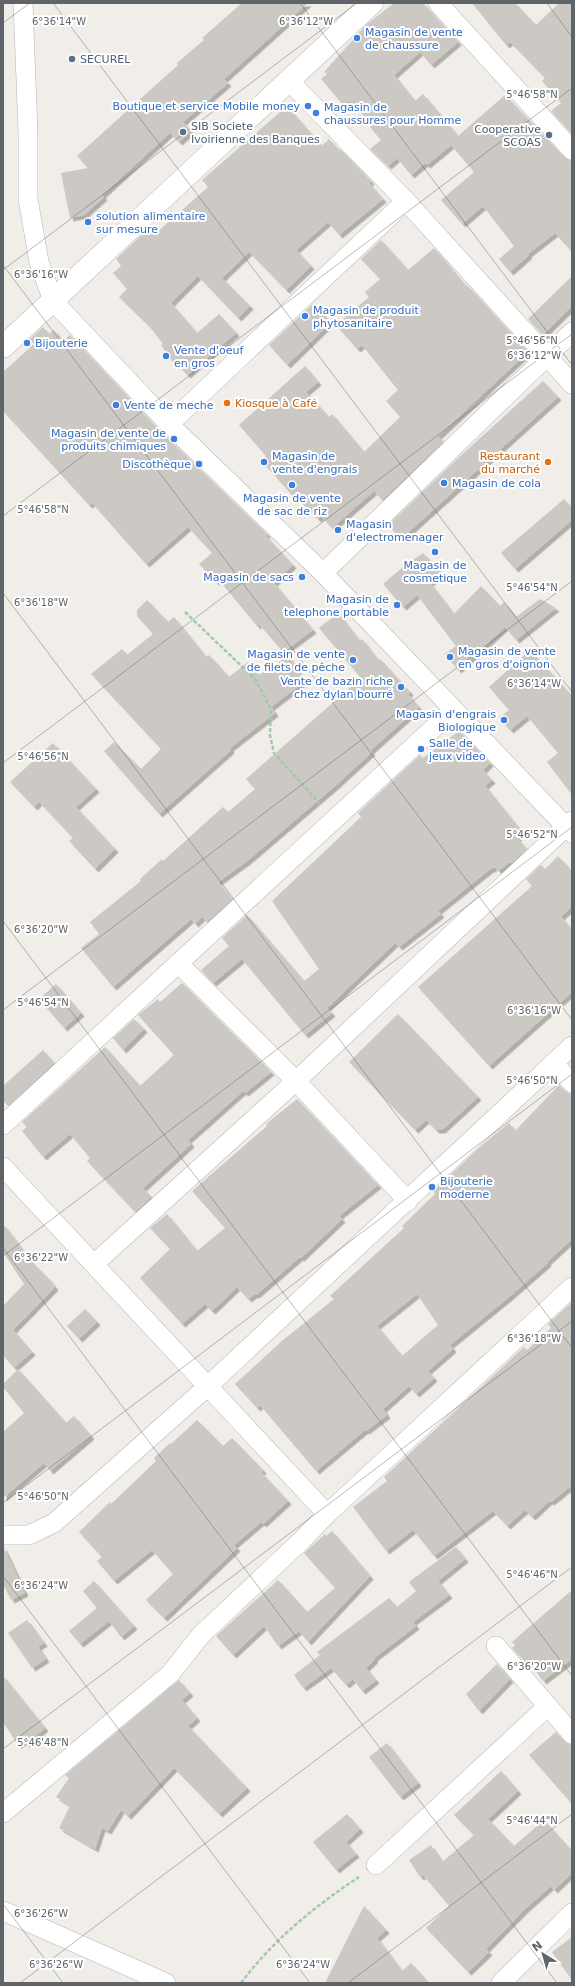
<svg xmlns="http://www.w3.org/2000/svg" width="575" height="1986" viewBox="0 0 575 1986" font-family="'DejaVu Sans',sans-serif">
<style>
.building{fill:#ccc8c4;fill-rule:evenodd;filter:url(#shadow)}
.lines{fill:none;stroke-linecap:round;stroke-linejoin:round}
.street-casing{stroke:#b3b6ba;stroke-width:20}
.secondary-casing{stroke:#b4b8bc;stroke-width:23}
.path{stroke:#a0cba6;stroke-width:2.5;stroke-dasharray:4 2;stroke-linecap:butt}
.street{stroke:#fff;stroke-width:19}
.secondary{stroke:#fff;stroke-width:22}
.ticks{fill:none;stroke:#5f6468;stroke-width:1;stroke-opacity:0.45}
.shop-dot{fill:#3f7fe0;stroke:#fff;stroke-width:1.5}
.service-dot{fill:#5c6f8a;stroke:#fff;stroke-width:1.5}
.food-dot{fill:#e8710a;stroke:#fff;stroke-width:1.5}
.labels{text-anchor:middle;stroke-width:4;stroke-linejoin:round;paint-order:stroke}
.shop-label{font-size:11px;fill:#366cbe;stroke:#fff;text-anchor:start}
.service-label{font-size:11px;fill:#4e5e75;stroke:#fff;text-anchor:start}
.food-label{font-size:11px;fill:#c56008;stroke:#fff;text-anchor:start}
.ticks-label{font-size:10px;text-anchor:middle;fill:#5f6468;stroke:#fff;stroke-width:4;stroke-linejoin:round;paint-order:stroke}
</style>
<defs>
<filter id="shadow"><feDropShadow dx="3.5" dy="3.5" stdDeviation="0" flood-color="#0004"/></filter>
</defs>
<rect width="100%" height="100%" fill="#f1ede8"/>
<g class="building">
<polygon points="242,3 308,3 224,79 228,83 183,122 191,131 179,142 170,133 102,195 104,197 84,215 70,218 61,173 88,168 77,156 178,65 177,63 204,40 202,38"/>
<polygon points="394,3 423,3 458,42 431,65 420,52 394,75 415,101 423,94 458,136 505,95 564,157 572,161 572,252 555,233 528,254 529,255 510,272 499,259 514,246 483,206 462,224 441,200 474,172 451,145 427,165 425,163 411,175 397,158 388,166 370,149 381,140 370,127 372,125 350,101 344,106 321,79 327,74 324,72 366,25"/>
<polygon points="472,3 515,3 536,25 559,3 572,3 572,134 551,111 561,103 542,81 545,78 510,42 506,45"/>
<polygon points="287,106 322,146 329,139 339,150 340,149 371,181 369,183 383,199 339,235 328,222 296,250 311,266 286,290 249,252 222,278 250,306 238,318 198,276 171,303 197,333 219,314 236,333 187,375 176,362 174,364 161,345 163,344 150,327 119,297 127,289 113,273 121,266 116,259 149,228 155,234 208,187 202,180"/>
<polygon points="381,240 408,270 434,248 466,286 468,286 528,352 438,436 443,442 382,500 374,491 332,528 321,516 318,519 291,492 290,493 261,460 266,456 239,425 305,366 318,382 306,392 329,417 332,414 364,452 400,417 386,401 398,390 362,345 357,349 336,325 369,297 365,292 380,279 361,259"/>
<polygon points="572,276 572,306 543,335 528,319"/>
<polygon points="313,304 331,322 287,365 269,345"/>
<polygon points="43,327 49,334 54,330 63,341 70,335 161,432 267,534 266,536 293,565 274,583 313,630 283,652 259,624 257,626 219,580 216,582 199,564 212,553 188,527 146,564 92,503 89,505 3,411 3,372 34,344 30,339"/>
<polygon points="543,381 558,397 401,539 388,525 458,458"/>
<polygon points="564,499 572,508 572,520 515,569 501,553"/>
<polygon points="423,553 441,573 430,583 454,614 481,586 500,606 504,602 516,617 540,599 556,608 516,640 505,627 458,670 445,654 456,646 417,595 403,607 383,584 403,567"/>
<polygon points="147,600 168,622 174,617 206,657 209,655 229,677 248,662 259,675 288,656 305,681 271,707 275,713 230,748 231,750 159,814 104,751 114,742 141,769 161,749 91,674 122,649 127,655 153,634 137,616 137,610"/>
<polygon points="338,613 360,641 362,639 378,660 380,659 410,692 408,694 419,707 370,751 372,752 335,786 246,862 218,882 232,899 207,922 202,917 195,924 191,919 113,987 81,948 99,934 90,922 141,881 140,879 162,859 163,861 223,807 228,812 255,789 246,779 361,678 319,628"/>
<polygon points="530,650 572,696 572,795 547,762 558,753 527,716 510,730 499,718 509,710 489,687"/>
<polygon points="459,731 490,763 483,770 492,780 485,786 523,833 517,838 527,849 511,863 510,862 498,871 495,867 489,870 438,911 441,914 399,947 395,943 327,1008 332,1013 305,1035 242,959 213,983 201,970 229,946 222,938 247,915 304,981 319,969 272,901 361,817 358,813 420,755 423,758"/>
<polygon points="53,743 96,789 76,807 115,849 95,869 69,841 73,838 39,802 34,807 10,782"/>
<polygon points="558,856 572,871 572,906 561,917 572,930 572,992 489,1066 418,987 532,886 526,879 541,865 545,869"/>
<polygon points="182,983 271,1072 245,1093 243,1091 188,1140 191,1144 143,1188 151,1197 135,1212 87,1161 90,1158 70,1134 43,1157 22,1131 27,1127 22,1122 105,1047 140,1086 174,1055 138,1015 158,999 160,1002"/>
<polygon points="56,984 81,1013 64,1028 39,999"/>
<polygon points="398,1014 478,1097 442,1130 436,1130 426,1120 415,1130 349,1062"/>
<polygon points="134,1019 144,1029 123,1050 113,1038"/>
<polygon points="43,1050 54,1063 8,1106 3,1100 3,1086"/>
<path d="M 559,1085 L 564,1091 L 572,1094 L 572,1239 L 547,1262 L 548,1263 L 509,1297 L 450,1345 L 453,1349 L 428,1371 L 434,1378 L 416,1394 L 409,1386 L 383,1409 L 387,1415 L 366,1431 L 365,1430 L 316,1471 L 260,1405 L 257,1408 L 235,1384 L 283,1340 L 334,1299 L 330,1296 L 404,1228 L 402,1226 L 435,1194 L 433,1191 L 482,1145 L 509,1123 L 515,1131 ZM 417,1294 L 438,1325 L 402,1356 L 377,1326 Z"/>
<polygon points="297,1099 378,1185 339,1216 342,1219 301,1258 300,1257 256,1295 255,1294 248,1299 237,1287 212,1311 205,1304 182,1324 140,1278 170,1249 150,1228 167,1214 197,1251 225,1228 192,1191 267,1126 266,1124"/>
<polygon points="3,1224 32,1262 49,1279 55,1287 13,1330 32,1352 14,1368 3,1355 3,1306 24,1284 3,1252"/>
<polygon points="572,1302 572,1485 551,1502 549,1501 532,1517 525,1510 507,1526 493,1511 434,1556 413,1530 386,1551 353,1507 387,1481 384,1477 524,1347 527,1350 551,1328 548,1324"/>
<polygon points="85,1309 97,1322 79,1339 67,1326"/>
<polygon points="18,1369 66,1423 74,1416 91,1436 50,1471 44,1463 3,1498 3,1432 24,1413 3,1387 3,1384"/>
<polygon points="197,1420 223,1446 232,1438 263,1470 261,1472 288,1501 263,1524 261,1522 234,1545 237,1548 164,1618 146,1600 173,1574 152,1550 114,1581 97,1561 102,1557 79,1532 110,1502 111,1504 156,1461 154,1458 170,1443 171,1444"/>
<polygon points="332,1531 370,1576 308,1642 299,1631 278,1646 264,1626 233,1655 216,1636 278,1580 307,1612 335,1588 304,1553 325,1534 326,1536"/>
<polygon points="3,1546 25,1593 11,1600 3,1584"/>
<polygon points="456,1547 465,1559 438,1581 449,1595 413,1622 416,1626 374,1658 375,1659 366,1668 376,1680 362,1691 353,1679 346,1685 331,1668 303,1688 294,1675 320,1655 317,1652 389,1598 397,1607 416,1591 409,1582"/>
<polygon points="94,1581 134,1626 121,1637 109,1621 80,1644 69,1631 97,1608 83,1591"/>
<polygon points="572,1590 572,1659 543,1681 528,1661 526,1663 512,1648 515,1645 512,1642"/>
<polygon points="27,1620 44,1643 38,1647 46,1659 32,1668 8,1633"/>
<polygon points="497,1664 510,1679 479,1711 466,1694"/>
<polygon points="3,1676 45,1728 26,1744 24,1741 18,1745 3,1722"/>
<polygon points="179,1680 190,1693 182,1700 197,1718 188,1726 247,1788 219,1814 174,1768 128,1816 121,1810 108,1831 102,1828 95,1849 59,1828 70,1806 56,1797 69,1778 65,1775"/>
<polygon points="556,1732 564,1741 572,1745 572,1804 529,1755"/>
<polygon points="387,1743 418,1783 400,1797 369,1757"/>
<polygon points="501,1771 518,1791 488,1819 514,1846 544,1820 572,1851 572,1873 554,1890 551,1886 525,1909 486,1949 489,1952 468,1972 426,1928 449,1906 423,1875 420,1877 409,1860 431,1845 442,1862 474,1835 454,1815"/>
<polygon points="347,1814 360,1829 346,1842 356,1854 336,1870 313,1842"/>
<polygon points="364,1906 386,1930 377,1938 402,1971 411,1963 429,1983 325,1983"/>
<polygon points="572,1937 572,1980 552,1952"/>
</g>
<g class="lines">
<g class="street-casing">
<g id="street">
<polyline points="23,3 28,133 28,199 39,262 53,301 169,424 323,573 572,833"/>
<polyline points="438,3 572,150"/>
<polyline points="289,81 406,201 572,384"/>
<polyline points="169,424 406,201"/>
<polyline points="323,573 572,332"/>
<polyline points="178,963 296,1081 408,1201"/>
<polyline points="553,1063 572,1083"/>
<polyline points="3,1125 453,710"/>
<polyline points="3,1167 327,1514"/>
<polyline points="94,1264 296,1081 572,821"/>
<polyline points="3,1535 29,1535 54,1523 208,1386 572,1046"/>
<polyline points="496,1646 572,1734"/>
<polyline points="3,1813 170,1674 201,1635 303,1539 327,1514 572,1287"/>
<polyline points="376,1865 548,1706"/>
<polyline points="3,1911 166,1983"/>
<polyline points="501,1983 572,1913"/>
</g>
</g>
<g class="secondary-casing">
<polyline id="secondary" points="3,347 372,3"/>
</g>
<g class="path">
<polyline points="185,612 255,679 271,709 270,735 274,753 320,804"/>
<path d="M 241,1983 C 273,1940 315,1906 359,1877"/>
</g>
<use href="#street" class="street"/>
<use href="#secondary" class="secondary"/>
</g>
<path class="ticks" d="M 53,3 L 572,692M 300,3 L 572,365M 547,3 L 572,37M 3,23 L 30,3M 3,265 L 572,1020M 3,270 L 357,3M 3,516 L 572,88M 3,593 L 572,1348M 3,763 L 572,334M 3,921 L 572,1676M 3,1010 L 572,581M 3,1248 L 557,1983M 3,1256 L 572,827M 3,1503 L 572,1074M 3,1576 L 310,1983M 3,1749 L 572,1321M 3,1904 L 63,1983M 20,1983 L 572,1567M 348,1983 L 572,1814"/>
<g class="shop-dot">
<circle cx="357" cy="38" r="4"/>
<circle cx="308" cy="106" r="4"/>
<circle cx="316" cy="113" r="4"/>
<circle cx="88" cy="222" r="4"/>
<circle cx="305" cy="316" r="4"/>
<circle cx="27" cy="343" r="4"/>
<circle cx="166" cy="356" r="4"/>
<circle cx="116" cy="405" r="4"/>
<circle cx="174" cy="439" r="4"/>
<circle cx="264" cy="462" r="4"/>
<circle cx="199" cy="464" r="4"/>
<circle cx="444" cy="483" r="4"/>
<circle cx="292" cy="485" r="4"/>
<circle cx="338" cy="530" r="4"/>
<circle cx="435" cy="552" r="4"/>
<circle cx="302" cy="577" r="4"/>
<circle cx="397" cy="605" r="4"/>
<circle cx="450" cy="657" r="4"/>
<circle cx="353" cy="660" r="4"/>
<circle cx="401" cy="687" r="4"/>
<circle cx="504" cy="720" r="4"/>
<circle cx="421" cy="749" r="4"/>
<circle cx="432" cy="1187" r="4"/>
</g>
<g class="service-dot">
<circle cx="72" cy="59" r="4"/>
<circle cx="183" cy="132" r="4"/>
<circle cx="549" cy="135" r="4"/>
</g>
<g class="food-dot">
<circle cx="227" cy="403" r="4"/>
<circle cx="548" cy="462" r="4"/>
</g>
<g class="labels">
<g class="shop-label">
<text x="365" y="36">Magasin de vente<tspan x="365" dy="13">de chaussure</tspan></text>
<text x="300" y="110" text-anchor="end">Boutique et service Mobile money</text>
<text x="324" y="111">Magasin de<tspan x="324" dy="13">chaussures pour Homme</tspan></text>
<text x="96" y="220">solution alimentaire<tspan x="96" dy="13">sur mesure</tspan></text>
<text x="313" y="314">Magasin de produit<tspan x="313" dy="13">phytosanitaire</tspan></text>
<text x="35" y="347">Bijouterie</text>
<text x="174" y="354">Vente d'oeuf<tspan x="174" dy="13">en gros</tspan></text>
<text x="124" y="409">Vente de meche</text>
<text x="166" y="437" text-anchor="end">Magasin de vente de<tspan x="166" dy="13">produits chimiques</tspan></text>
<text x="272" y="460">Magasin de<tspan x="272" dy="13">vente d'engrais</tspan></text>
<text x="191" y="468" text-anchor="end">Discothèque</text>
<text x="452" y="487">Magasin de cola</text>
<text x="292" y="502" text-anchor="middle">Magasin de vente<tspan x="292" dy="13">de sac de riz</tspan></text>
<text x="346" y="528">Magasin<tspan x="346" dy="13">d'electromenager</tspan></text>
<text x="435" y="569" text-anchor="middle">Magasin de<tspan x="435" dy="13">cosmetique</tspan></text>
<text x="294" y="581" text-anchor="end">Magasin de sacs</text>
<text x="389" y="603" text-anchor="end">Magasin de<tspan x="389" dy="13">telephone portable</tspan></text>
<text x="458" y="655">Magasin de vente<tspan x="458" dy="13">en gros d'oignon</tspan></text>
<text x="345" y="658" text-anchor="end">Magasin de vente<tspan x="345" dy="13">de filets de pêche</tspan></text>
<text x="393" y="685" text-anchor="end">Vente de bazin riche<tspan x="393" dy="13">chez dylan bourré</tspan></text>
<text x="496" y="718" text-anchor="end">Magasin d'engrais<tspan x="496" dy="13">Biologique</tspan></text>
<text x="429" y="747">Salle de<tspan x="429" dy="13">jeux video</tspan></text>
<text x="440" y="1185">Bijouterie<tspan x="440" dy="13">moderne</tspan></text>
</g>
<g class="service-label">
<text x="80" y="63">SECUREL</text>
<text x="191" y="130">SIB Societe<tspan x="191" dy="13">Ivoirienne des Banques</tspan></text>
<text x="541" y="133" text-anchor="end">Cooperative<tspan x="541" dy="13">SCOAS</tspan></text>
</g>
<g class="food-label">
<text x="235" y="407">Kiosque à Café</text>
<text x="540" y="460" text-anchor="end">Restaurant<tspan x="540" dy="13">du marché</tspan></text>
</g>
</g>
<g class="ticks-label">
<text x="59" y="25">6°36'14"W</text>
<text x="306" y="25">6°36'12"W</text>
<text x="532" y="98">5°46'58"N</text>
<text x="41" y="278">6°36'16"W</text>
<text x="532" y="344">5°46'56"N</text>
<text x="534" y="359">6°36'12"W</text>
<text x="43" y="513">5°46'58"N</text>
<text x="532" y="591">5°46'54"N</text>
<text x="41" y="606">6°36'18"W</text>
<text x="534" y="687">6°36'14"W</text>
<text x="43" y="760">5°46'56"N</text>
<text x="532" y="838">5°46'52"N</text>
<text x="41" y="933">6°36'20"W</text>
<text x="43" y="1006">5°46'54"N</text>
<text x="534" y="1014">6°36'16"W</text>
<text x="532" y="1084">5°46'50"N</text>
<text x="41" y="1261">6°36'22"W</text>
<text x="534" y="1342">6°36'18"W</text>
<text x="43" y="1500">5°46'50"N</text>
<text x="532" y="1578">5°46'46"N</text>
<text x="41" y="1589">6°36'24"W</text>
<text x="534" y="1670">6°36'20"W</text>
<text x="43" y="1746">5°46'48"N</text>
<text x="532" y="1824">5°46'44"N</text>
<text x="41" y="1917">6°36'26"W</text>
<text x="56" y="1968">6°36'26"W</text>
<text x="303" y="1968">6°36'24"W</text>
</g>
<rect width="575" height="1986" fill="none" stroke="#5f6468" stroke-width="8"/>
<g transform="translate(543 1954) rotate(323)" stroke="#ffffff" stroke-width="3" paint-order="stroke">
<path d="M0-3L7 15L0 10L-7 15Z" fill="#5f6468"/>
<text y="-6" font-size="11" font-weight="bold" text-anchor="middle" fill="#5f6468">N</text>
</g>
</svg>
